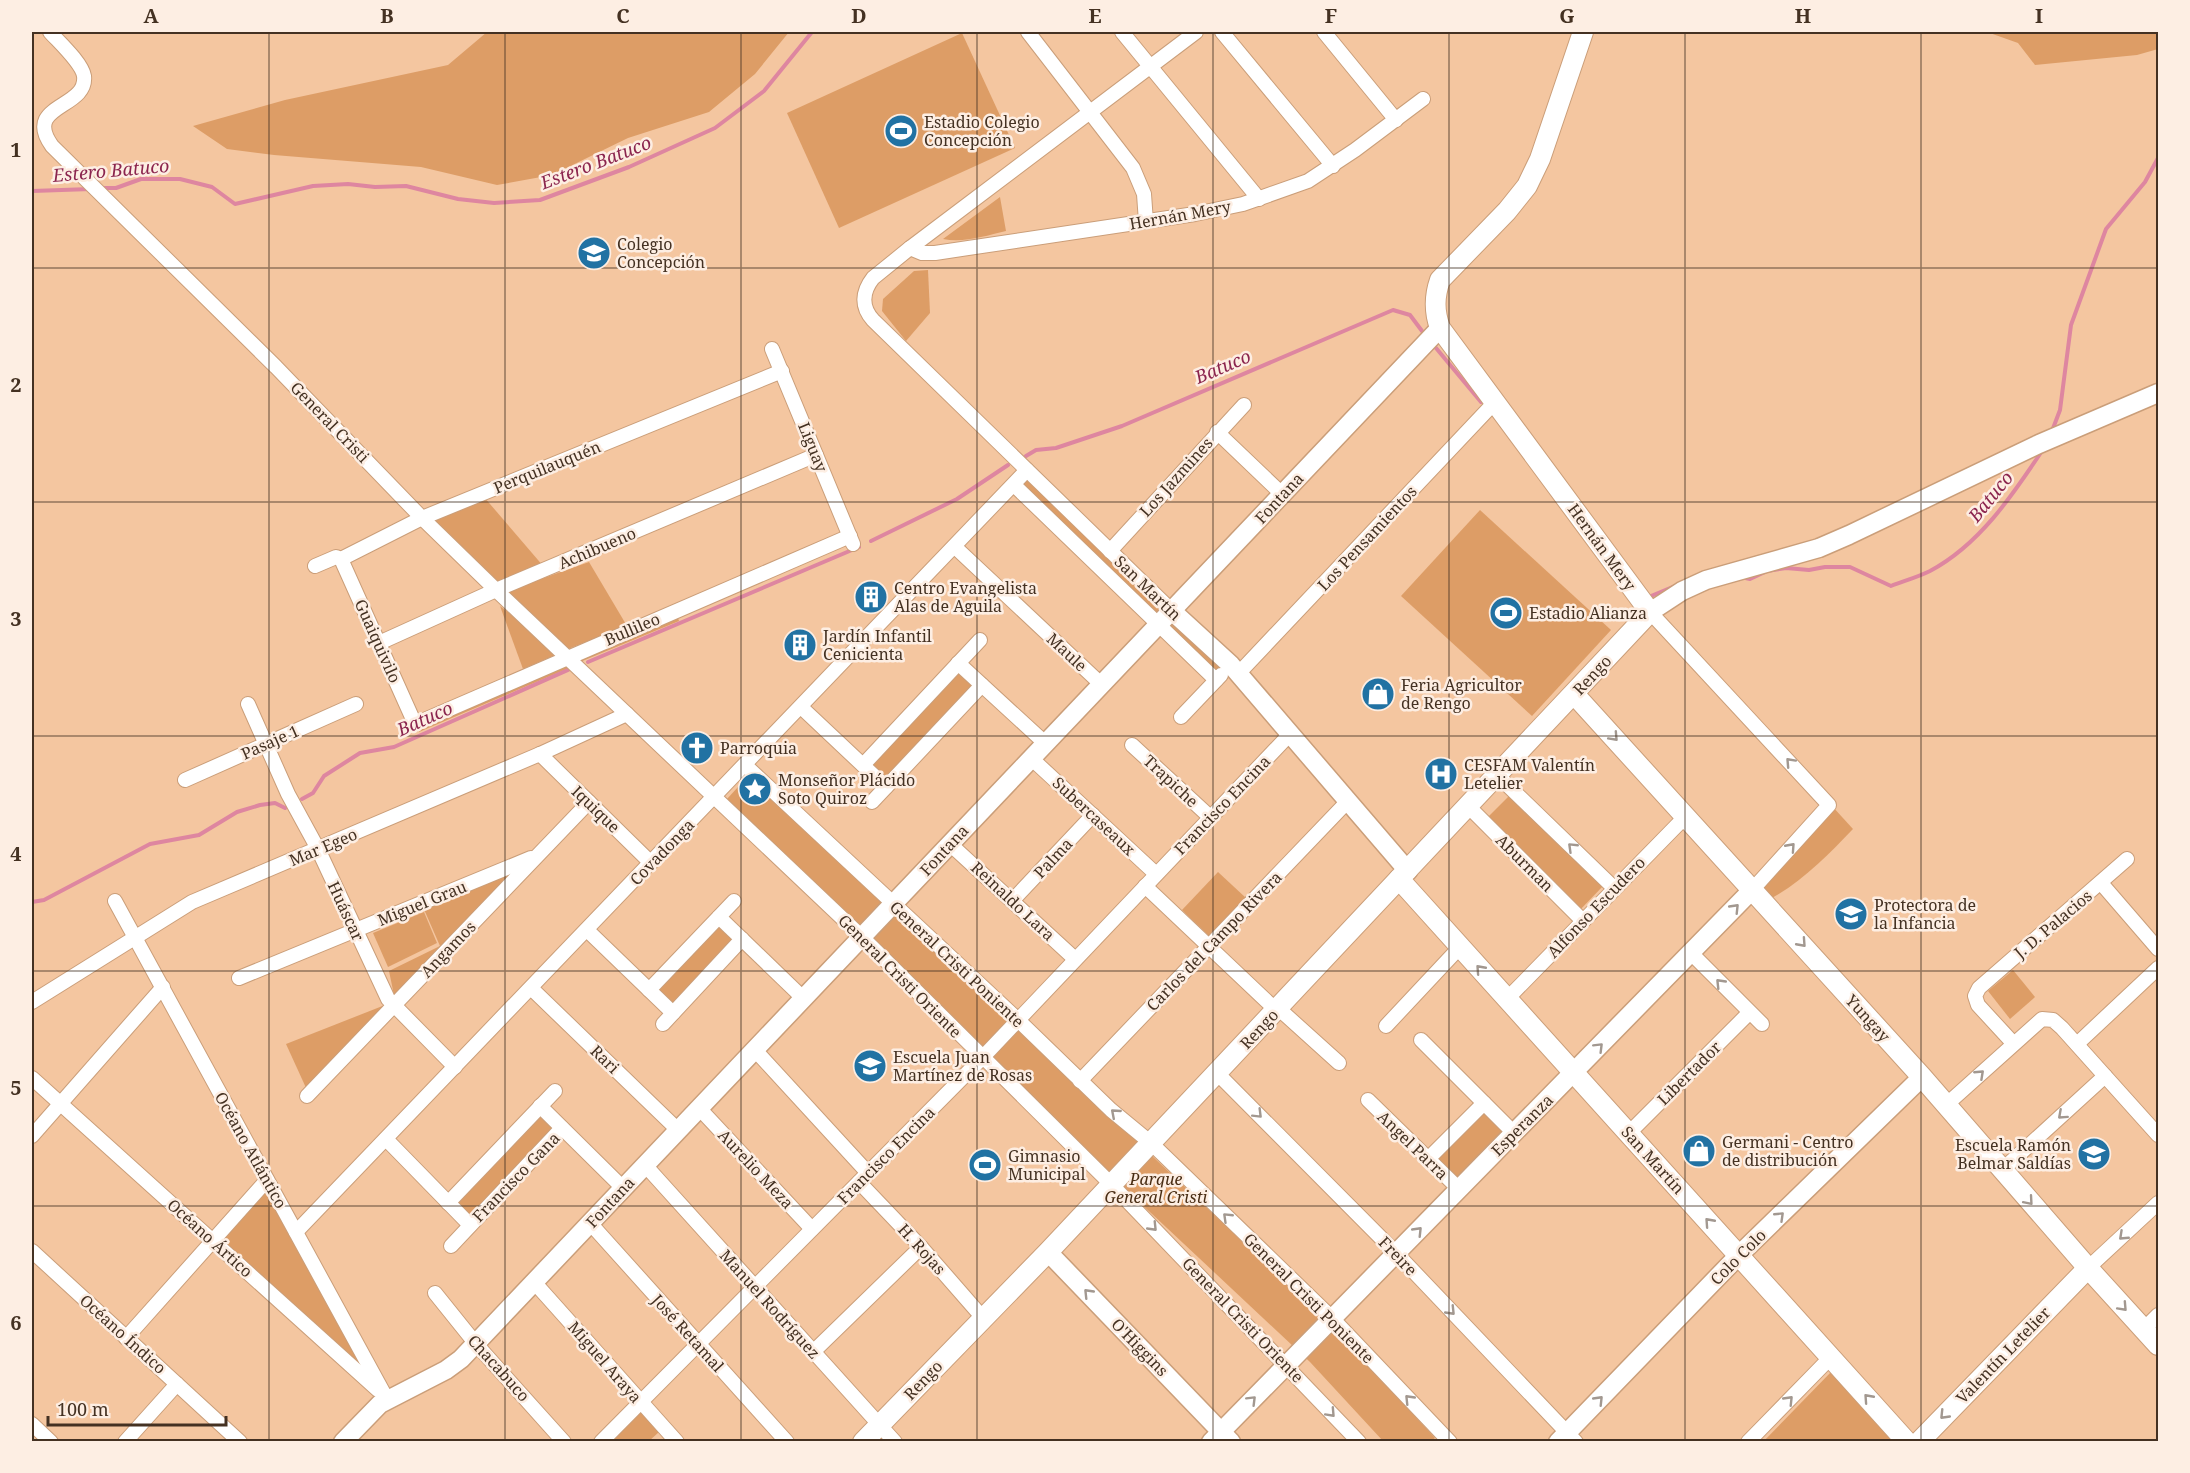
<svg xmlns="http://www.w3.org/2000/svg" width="2190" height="1473" viewBox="0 0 2190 1473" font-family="'Noto Serif',serif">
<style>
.green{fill:#dd9d66}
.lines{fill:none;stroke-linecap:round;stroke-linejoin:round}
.stream{stroke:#de86a0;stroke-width:4}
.minor-casing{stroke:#ca9e79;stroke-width:16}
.tertiary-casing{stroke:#ca9e79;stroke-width:21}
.secondary-casing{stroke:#ca9e79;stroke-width:22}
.minor{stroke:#fff;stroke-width:14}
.tertiary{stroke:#fff;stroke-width:18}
.secondary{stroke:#fff;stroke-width:20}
.oneway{stroke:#a29890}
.grid{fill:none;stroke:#443122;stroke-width:1.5;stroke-opacity:0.55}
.labels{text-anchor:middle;stroke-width:5;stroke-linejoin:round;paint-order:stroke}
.poi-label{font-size:16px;fill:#443122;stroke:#fdeee3;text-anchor:start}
.street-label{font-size:16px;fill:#443122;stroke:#fdeee3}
.park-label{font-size:16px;font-style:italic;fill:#4a2e15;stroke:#fdeee3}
.water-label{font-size:18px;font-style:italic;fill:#8b254e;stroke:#fdeee3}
.neatline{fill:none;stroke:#443122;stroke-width:2}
.grid-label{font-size:20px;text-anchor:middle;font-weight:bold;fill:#443122}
</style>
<rect width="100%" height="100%" fill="#f4c6a0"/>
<g class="green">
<polygon points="487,32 789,32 755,74 709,112 628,138 552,175 497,185 421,167 274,155 227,149 193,126 285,100 448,65"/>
<polygon points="1987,32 2158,32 2158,49 2137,55 2035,65 2018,43"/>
<polygon points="962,33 1015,148 839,228 787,113"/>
<path d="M 1000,197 L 1006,231 C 985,236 964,243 943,239 Z"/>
<polygon points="928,270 930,313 906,341 882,311 883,299 914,271"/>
<polygon points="1027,478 1225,665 1216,675 1020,486"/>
<polygon points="484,497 544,567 500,586 433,522"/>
<polygon points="1480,510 1611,630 1532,716 1401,596"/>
<polygon points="589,562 627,626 568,649 504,592"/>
<polygon points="500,606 560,653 523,669"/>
<polygon points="677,615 679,621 580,662 575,658"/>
<polygon points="568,660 574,666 419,732 416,726"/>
<polygon points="958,669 976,686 886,783 867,765"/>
<polygon points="749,775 1139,1143 1110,1174 727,799"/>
<polygon points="1511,794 1605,884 1578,912 1486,819"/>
<path d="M 1832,806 L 1853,829 C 1828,855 1801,883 1768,900 L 1758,889 Z"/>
<polygon points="526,864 395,1000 389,971 440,946 423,907"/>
<polygon points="1218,872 1246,898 1210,937 1182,910"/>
<polygon points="424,912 437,943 388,967 373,933"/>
<polygon points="719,924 736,940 672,1007 655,990"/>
<polygon points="2013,970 2035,997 2010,1019 1988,991"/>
<polygon points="385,1005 307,1090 286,1044"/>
<polygon points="1483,1107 1511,1133 1458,1186 1431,1158"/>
<polygon points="542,1112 556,1128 471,1219 455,1202"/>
<polygon points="1150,1154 1338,1332 1435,1438 1431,1441 1383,1441 1310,1362 1120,1184"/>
<polygon points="267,1189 376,1383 218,1241"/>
<polygon points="1832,1371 1896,1442 1763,1442"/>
<polygon points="641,1410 659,1432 649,1441 609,1442"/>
</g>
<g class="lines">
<g class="stream">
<polyline points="101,188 116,188 141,179 180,179 212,187 235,204 313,186 348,184 375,187 406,186 458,199 494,203 540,200 629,167 715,128 764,91 812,32"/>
<polyline points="32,191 91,189"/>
<polyline points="1436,348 1481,402"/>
<polyline points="2052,431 2060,410 2071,325 2106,229 2145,182 2158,158"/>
<polyline points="1026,456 1036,450 1056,448 1122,426 1393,310 1410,315 1422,331"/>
<polyline points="871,541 957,499 1008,465"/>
<path d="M 1741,577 L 1750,579 L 1767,571 L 1786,568 L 1809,570 L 1825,567 L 1850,567 L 1891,586 C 1904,581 1918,577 1930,571 C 1979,545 2012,496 2042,451"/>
<polyline points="1651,596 1675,586"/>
<polyline points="588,662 859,547"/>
<polyline points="302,799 313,793 324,776 360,753 394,747 568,670"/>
<polyline points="32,902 44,900 150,844 199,835 237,812 260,805 275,803 285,808"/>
</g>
<g class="minor-casing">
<g id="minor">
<path d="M 50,32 C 59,42 82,63 84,76 C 88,109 22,104 52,146 L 276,367 L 422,518 L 496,590 L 862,937 L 1112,1185 L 1359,1442"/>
<polyline points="1028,32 1133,168 1144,194 1146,222"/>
<polyline points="1122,32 1259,199"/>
<polyline points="1222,32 1333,166"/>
<polyline points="1324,32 1396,120"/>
<polyline points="910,248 922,253 935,253 1195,214 1243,204 1308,181 1355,150 1423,99"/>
<polyline points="772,349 853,544"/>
<polyline points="1217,432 1282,494"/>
<polyline points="1014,485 1216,680"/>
<polyline points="955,547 1101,684"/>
<polyline points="1110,551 1244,405"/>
<polyline points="341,559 415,724 850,536"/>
<polyline points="315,566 336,557 341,559 422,518 782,371"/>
<path d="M 1172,611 L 873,320 C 861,307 862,292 873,278 L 910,248 L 1196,32"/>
<polyline points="1650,612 1829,805 1753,889"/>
<polyline points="379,643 496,590 816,455"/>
<polyline points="958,663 1045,743"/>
<polyline points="1238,674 1495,402"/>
<polyline points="248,704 288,794 318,849 388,999 455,1067"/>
<polyline points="801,707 886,787"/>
<polyline points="1181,717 1221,675"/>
<polyline points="1132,745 1210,817"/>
<polyline points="540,754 651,863"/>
<polyline points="1031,758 1156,874"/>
<polyline points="745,765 1017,1019 1111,1110 1151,1143 1332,1318 1450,1442"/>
<polyline points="863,765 980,640"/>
<polyline points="1497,775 1614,888"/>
<polyline points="185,780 356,704"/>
<polyline points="872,802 982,685"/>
<polyline points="1468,806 1583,921"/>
<polyline points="950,844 1075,959"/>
<polyline points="2101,883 2158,949"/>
<polyline points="1145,886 1276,1010"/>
<polyline points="115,901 387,1399"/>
<polyline points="1012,901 1093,815"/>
<polyline points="719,917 803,998"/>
<polyline points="587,930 673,1013"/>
<polyline points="1691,953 1762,1024"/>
<polyline points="239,978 531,858"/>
<polyline points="531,988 678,1130"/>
<polyline points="649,990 734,901"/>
<polyline points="1507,999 1686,816"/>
<polyline points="32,1002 192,902 540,754 627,714"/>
<polyline points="1278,1008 1339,1063"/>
<polyline points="663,1024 742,939"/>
<polyline points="1386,1026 1460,947"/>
<polyline points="1421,1040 1514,1133"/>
<polyline points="2013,1043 1978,1005 1975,996 1979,988 2127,859"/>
<polyline points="2077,1044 2158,968"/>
<polyline points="755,1050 868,1173"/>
<polyline points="1217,1073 1396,1253 1576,1442"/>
<polyline points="32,1078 378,1390"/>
<polyline points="1080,1081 1348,801"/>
<polyline points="307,1096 589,802"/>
<polyline points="1368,1100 1459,1189"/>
<polyline points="1946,1105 2042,1019 2053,1020 2062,1028 2158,1135"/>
<polyline points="540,1106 623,1188"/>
<polyline points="699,1108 812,1229"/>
<polyline points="1629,1133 1749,1013"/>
<polyline points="32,1136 163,987"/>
<polyline points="386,1139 470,1225"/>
<polyline points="1428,1159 1484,1103"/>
<polyline points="645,1165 895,1442"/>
<polyline points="2002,1170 2105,1076"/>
<polyline points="859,1182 921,1247 983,1318"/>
<polyline points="448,1203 555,1091"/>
<polyline points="590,1223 787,1442"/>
<polyline points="296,1232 1027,470"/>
<polyline points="451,1246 562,1128"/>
<polyline points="32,1251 240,1442"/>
<polyline points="2088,1268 2158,1203"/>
<polyline points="534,1282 677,1442"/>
<polyline points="435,1293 476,1344 564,1442"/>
<polyline points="2144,1329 2158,1315"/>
<polyline points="126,1338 267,1180"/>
<polyline points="813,1352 921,1247"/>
<polyline points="32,1424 51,1442"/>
<polyline points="125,1442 177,1384"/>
<polyline points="601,1442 983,1057 1290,734"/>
<polyline points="1748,1442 1831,1357"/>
</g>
</g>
<g class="tertiary-casing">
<g id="tertiary">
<polyline points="1172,611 1231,665 1408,871"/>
<polyline points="1650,612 1682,591 1706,580 1819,548 1849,535 2039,444 2158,393"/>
<polyline points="1048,1252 1231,1442"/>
<polyline points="343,1442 380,1404 446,1370 461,1359 1440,328"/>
<polyline points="1211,1442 1753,889"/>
<polyline points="1558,1442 1739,1255 1922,1077"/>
</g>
</g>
<g class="secondary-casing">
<g id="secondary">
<polyline points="1574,694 1922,1077 2088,1268 2158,1345"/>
<polyline points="1399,879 1907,1442"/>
<path d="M 863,1442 L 1048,1252 L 1650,612 L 1440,328 C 1434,311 1434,297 1440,280 L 1507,211 L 1527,186 L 1540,159 L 1583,32"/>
<polyline points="1919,1442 2088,1268"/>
</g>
</g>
<use href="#minor" class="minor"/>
<use href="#tertiary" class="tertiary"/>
<use href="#secondary" class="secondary"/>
</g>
<defs><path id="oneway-chevron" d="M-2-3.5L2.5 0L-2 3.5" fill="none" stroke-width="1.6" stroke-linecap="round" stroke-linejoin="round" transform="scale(1.5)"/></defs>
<g class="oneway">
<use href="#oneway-chevron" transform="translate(1614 737) rotate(47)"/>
<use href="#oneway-chevron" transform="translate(1790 762) rotate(-133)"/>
<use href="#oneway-chevron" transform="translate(1572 847) rotate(-136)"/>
<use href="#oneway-chevron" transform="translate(1791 847) rotate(-48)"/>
<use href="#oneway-chevron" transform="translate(1735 908) rotate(-46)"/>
<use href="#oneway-chevron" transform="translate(1802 943) rotate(48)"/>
<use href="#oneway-chevron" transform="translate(1480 969) rotate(-132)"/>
<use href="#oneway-chevron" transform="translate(1720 983) rotate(-134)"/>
<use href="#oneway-chevron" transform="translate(1599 1047) rotate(-45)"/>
<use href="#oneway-chevron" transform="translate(1980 1074) rotate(-43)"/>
<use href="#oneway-chevron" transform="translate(1115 1113) rotate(-139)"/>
<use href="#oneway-chevron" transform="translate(1258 1114) rotate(45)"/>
<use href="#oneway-chevron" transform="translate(2062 1115) rotate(138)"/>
<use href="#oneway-chevron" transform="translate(2029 1201) rotate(49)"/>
<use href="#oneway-chevron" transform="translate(1780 1216) rotate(-44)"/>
<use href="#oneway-chevron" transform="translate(1227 1217) rotate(-136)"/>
<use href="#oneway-chevron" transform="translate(1709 1222) rotate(-132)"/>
<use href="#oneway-chevron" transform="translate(1153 1227) rotate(46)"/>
<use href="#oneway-chevron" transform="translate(1418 1231) rotate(-46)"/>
<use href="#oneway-chevron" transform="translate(2123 1236) rotate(137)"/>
<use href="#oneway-chevron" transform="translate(1088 1293) rotate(-134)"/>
<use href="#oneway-chevron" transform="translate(2123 1307) rotate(47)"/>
<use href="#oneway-chevron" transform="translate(1451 1311) rotate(46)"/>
<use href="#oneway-chevron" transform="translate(1868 1398) rotate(-132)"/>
<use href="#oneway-chevron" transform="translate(1409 1399) rotate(-134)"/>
<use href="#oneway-chevron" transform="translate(1252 1400) rotate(-45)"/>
<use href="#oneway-chevron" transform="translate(1599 1400) rotate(-46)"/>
<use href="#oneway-chevron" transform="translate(1789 1400) rotate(-46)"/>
<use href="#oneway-chevron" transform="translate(1331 1413) rotate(47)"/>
<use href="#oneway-chevron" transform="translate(1944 1415) rotate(134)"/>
</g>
<path class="grid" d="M 269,32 L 269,1442M 505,32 L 505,1442M 741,32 L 741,1442M 977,32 L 977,1442M 1213,32 L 1213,1442M 1449,32 L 1449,1442M 1685,32 L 1685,1442M 1921,32 L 1921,1442M 32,268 L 2158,268M 32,502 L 2158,502M 32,736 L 2158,736M 32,971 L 2158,971M 32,1206 L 2158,1206"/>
<defs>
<g id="stadium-disc" transform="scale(1.725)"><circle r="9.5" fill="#2172a3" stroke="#fdeee3"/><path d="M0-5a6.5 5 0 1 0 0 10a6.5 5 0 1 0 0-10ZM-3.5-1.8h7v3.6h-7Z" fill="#fff"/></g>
<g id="school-disc" transform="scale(1.725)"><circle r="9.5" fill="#2172a3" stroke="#fdeee3"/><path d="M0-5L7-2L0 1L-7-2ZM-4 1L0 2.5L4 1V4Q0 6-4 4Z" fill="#fff"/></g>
<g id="building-disc" transform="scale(1.725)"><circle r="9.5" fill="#2172a3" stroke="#fdeee3"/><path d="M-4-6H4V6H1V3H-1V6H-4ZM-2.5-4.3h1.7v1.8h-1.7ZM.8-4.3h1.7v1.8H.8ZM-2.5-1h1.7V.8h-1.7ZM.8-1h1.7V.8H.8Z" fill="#fff"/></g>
<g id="shop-disc" transform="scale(1.725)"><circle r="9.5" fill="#2172a3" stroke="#fdeee3"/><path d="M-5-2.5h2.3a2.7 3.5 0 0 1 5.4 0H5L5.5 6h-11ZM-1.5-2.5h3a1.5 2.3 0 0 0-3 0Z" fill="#fff"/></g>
<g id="church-disc" transform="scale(1.725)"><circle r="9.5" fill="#2172a3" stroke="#fdeee3"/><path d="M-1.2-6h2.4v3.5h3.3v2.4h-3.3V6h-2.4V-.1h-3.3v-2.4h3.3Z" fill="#fff"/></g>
<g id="hospital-disc" transform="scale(1.725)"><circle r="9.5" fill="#2172a3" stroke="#fdeee3"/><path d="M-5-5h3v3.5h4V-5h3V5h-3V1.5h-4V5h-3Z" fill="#fff"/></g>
<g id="sight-disc" transform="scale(1.725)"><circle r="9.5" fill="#2172a3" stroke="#fdeee3"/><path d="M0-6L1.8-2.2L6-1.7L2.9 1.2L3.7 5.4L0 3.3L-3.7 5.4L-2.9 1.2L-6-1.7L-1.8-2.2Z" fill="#fff"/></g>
</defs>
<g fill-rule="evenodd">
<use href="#stadium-disc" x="901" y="131"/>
<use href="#school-disc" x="594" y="253"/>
<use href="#building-disc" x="871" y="597"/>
<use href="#stadium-disc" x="1506" y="613"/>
<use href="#building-disc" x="800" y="645"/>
<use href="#shop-disc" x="1378" y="694"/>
<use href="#church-disc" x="697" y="748"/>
<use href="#hospital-disc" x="1441" y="774"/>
<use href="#sight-disc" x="755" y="789"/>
<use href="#school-disc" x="1851" y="914"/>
<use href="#school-disc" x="870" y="1066"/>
<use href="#shop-disc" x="1699" y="1151"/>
<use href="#school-disc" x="2094" y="1154"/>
<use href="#stadium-disc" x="985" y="1165"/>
</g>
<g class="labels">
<g class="poi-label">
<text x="924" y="128">Estadio Colegio<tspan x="924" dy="18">Concepción</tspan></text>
<text x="617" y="250">Colegio<tspan x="617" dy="18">Concepción</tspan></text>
<text x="894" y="594">Centro Evangelista<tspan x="894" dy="18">Alas de Aguila</tspan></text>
<text x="1529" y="619">Estadio Alianza</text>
<text x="823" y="642">Jardín Infantil<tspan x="823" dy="18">Cenicienta</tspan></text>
<text x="1401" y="691">Feria Agricultor<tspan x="1401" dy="18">de Rengo</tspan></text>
<text x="720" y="754">Parroquia</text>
<text x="1464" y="771">CESFAM Valentín<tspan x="1464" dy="18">Letelier</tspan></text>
<text x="778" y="786">Monseñor Plácido<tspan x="778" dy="18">Soto Quiroz</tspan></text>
<text x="1874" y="911">Protectora de<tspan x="1874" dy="18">la Infancia</tspan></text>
<text x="893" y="1063">Escuela Juan<tspan x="893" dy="18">Martínez de Rosas</tspan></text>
<text x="1722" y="1148">Germani - Centro<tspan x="1722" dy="18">de distribución</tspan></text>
<text x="2071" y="1151" text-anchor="end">Escuela Ramón<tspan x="2071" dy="18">Belmar Saldías</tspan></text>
<text x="1008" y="1162">Gimnasio<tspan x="1008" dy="18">Municipal</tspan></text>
</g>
<g class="street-label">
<text transform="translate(1180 215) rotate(-10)" y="6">Hernán Mery</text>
<text transform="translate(330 422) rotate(46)" y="6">General Cristi</text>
<text transform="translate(813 447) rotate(68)" y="6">Liguay</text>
<text transform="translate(547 467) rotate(-22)" y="6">Perquilauquén</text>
<text transform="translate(1176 477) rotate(-48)" y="6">Los Jazmines</text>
<text transform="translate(1279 498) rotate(-47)" y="6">Fontana</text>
<text transform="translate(1367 538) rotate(-47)" y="6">Los Pensamientos</text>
<text transform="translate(1602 547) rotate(54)" y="6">Hernán Mery</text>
<text transform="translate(597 548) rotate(-23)" y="6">Achibueno</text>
<text transform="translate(1148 588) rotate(44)" y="6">San Martín</text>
<text transform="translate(632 629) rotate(-23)" y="6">Bullileo</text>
<text transform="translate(378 641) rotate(66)" y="6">Guaiquivilo</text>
<text transform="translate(1067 652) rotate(43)" y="6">Maule</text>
<text transform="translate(1592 675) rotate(-47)" y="6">Rengo</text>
<text transform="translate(270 742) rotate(-24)" y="6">Pasaje 1</text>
<text transform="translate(1171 781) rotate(43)" y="6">Trapiche</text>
<text transform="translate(1222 805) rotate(-46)" y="6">Francisco Encina</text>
<text transform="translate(596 809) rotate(44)" y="6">Iquique</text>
<text transform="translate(1094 816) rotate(43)" y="6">Subercaseaux</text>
<text transform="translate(323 847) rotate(-23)" y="6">Mar Egeo</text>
<text transform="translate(944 850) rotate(-47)" y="6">Fontana</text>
<text transform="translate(662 852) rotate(-46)" y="6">Covadonga</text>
<text transform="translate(1053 858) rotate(-47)" y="6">Palma</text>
<text transform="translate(1525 863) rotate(45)" y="6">Aburman</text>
<text transform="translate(1013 901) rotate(43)" y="6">Reinaldo Lara</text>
<text transform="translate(422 903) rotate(-22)" y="6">Miguel Grau</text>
<text transform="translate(1596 907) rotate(-46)" y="6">Alfonso Escudero</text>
<text transform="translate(346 911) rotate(65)" y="6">Huáscar</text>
<text transform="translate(2053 924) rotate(-40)" y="6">J. D. Palacios</text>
<text transform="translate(1214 941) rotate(-46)" y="6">Carlos del Campo Rivera</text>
<text transform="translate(448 949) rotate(-46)" y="6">Angamos</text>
<text transform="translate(957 964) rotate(43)" y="6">General Cristi Poniente</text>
<text transform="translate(900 976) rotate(45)" y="6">General Cristi Oriente</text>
<text transform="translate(1868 1018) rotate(48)" y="6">Yungay</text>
<text transform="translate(1259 1029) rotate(-47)" y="6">Rengo</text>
<text transform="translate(605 1059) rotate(44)" y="6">Rari</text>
<text transform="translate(1689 1073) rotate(-45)" y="6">Libertador</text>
<text transform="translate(1522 1125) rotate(-45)" y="6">Esperanza</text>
<text transform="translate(1413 1145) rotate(44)" y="6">Angel Parra</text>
<text transform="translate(251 1150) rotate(61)" y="6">Océano Atlántico</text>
<text transform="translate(886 1155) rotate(-45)" y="6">Francisco Encina</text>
<text transform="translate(1653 1160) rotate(48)" y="6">San Martín</text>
<text transform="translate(756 1169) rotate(47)" y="6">Aurelio Meza</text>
<text transform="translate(516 1177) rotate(-46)" y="6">Francisco Gana</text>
<text transform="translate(610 1202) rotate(-47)" y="6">Fontana</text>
<text transform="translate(210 1238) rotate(42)" y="6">Océano Ártico</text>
<text transform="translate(922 1249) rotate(48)" y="6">H. Rojas</text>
<text transform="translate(1398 1256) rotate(46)" y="6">Freire</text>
<text transform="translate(1738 1257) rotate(-45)" y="6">Colo Colo</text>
<text transform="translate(1309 1298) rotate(45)" y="6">General Cristi Poniente</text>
<text transform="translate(770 1304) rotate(48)" y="6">Manuel Rodríguez</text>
<text transform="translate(1243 1320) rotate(46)" y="6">General Cristi Oriente</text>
<text transform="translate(688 1333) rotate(48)" y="6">José Retamal</text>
<text transform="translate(123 1334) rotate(42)" y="6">Océano Índico</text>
<text transform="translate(1140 1347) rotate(46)" y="6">O'Higgins</text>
<text transform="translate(2003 1355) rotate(-46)" y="6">Valentín Letelier</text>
<text transform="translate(605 1362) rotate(49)" y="6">Miguel Araya</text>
<text transform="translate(499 1368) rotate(48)" y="6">Chacabuco</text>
<text transform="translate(923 1380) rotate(-46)" y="6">Rengo</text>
</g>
<g class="park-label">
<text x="1156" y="1185">Parque<tspan x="1156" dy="18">General Cristi</tspan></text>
</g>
<g class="water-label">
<text transform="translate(596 163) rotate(-21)" y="6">Estero Batuco</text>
<text transform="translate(111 171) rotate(-5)" y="6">Estero Batuco</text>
<text transform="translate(1223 367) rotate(-23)" y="6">Batuco</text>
<text transform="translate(1991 497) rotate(-51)" y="6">Batuco</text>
<text transform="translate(425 719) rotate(-24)" y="6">Batuco</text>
</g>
</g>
<rect width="2190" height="1473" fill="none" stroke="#fdeee3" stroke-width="66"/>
<path d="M48 1416v9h178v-9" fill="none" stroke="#443122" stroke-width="3"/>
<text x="57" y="1416" font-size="18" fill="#443122" stroke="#fdeee3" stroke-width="4.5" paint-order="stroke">100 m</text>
<rect x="33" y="33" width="2124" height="1407" class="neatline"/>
<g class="grid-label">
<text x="151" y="23">A</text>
<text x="387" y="23">B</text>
<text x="623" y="23">C</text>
<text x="859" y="23">D</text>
<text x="1095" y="23">E</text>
<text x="1331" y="23">F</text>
<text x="1567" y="23">G</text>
<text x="1803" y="23">H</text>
<text x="2039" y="23">I</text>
<text x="16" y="157">1</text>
<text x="16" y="392">2</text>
<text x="16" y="626">3</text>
<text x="16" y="861">4</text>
<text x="16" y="1095">5</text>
<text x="16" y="1330">6</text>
</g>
</svg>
